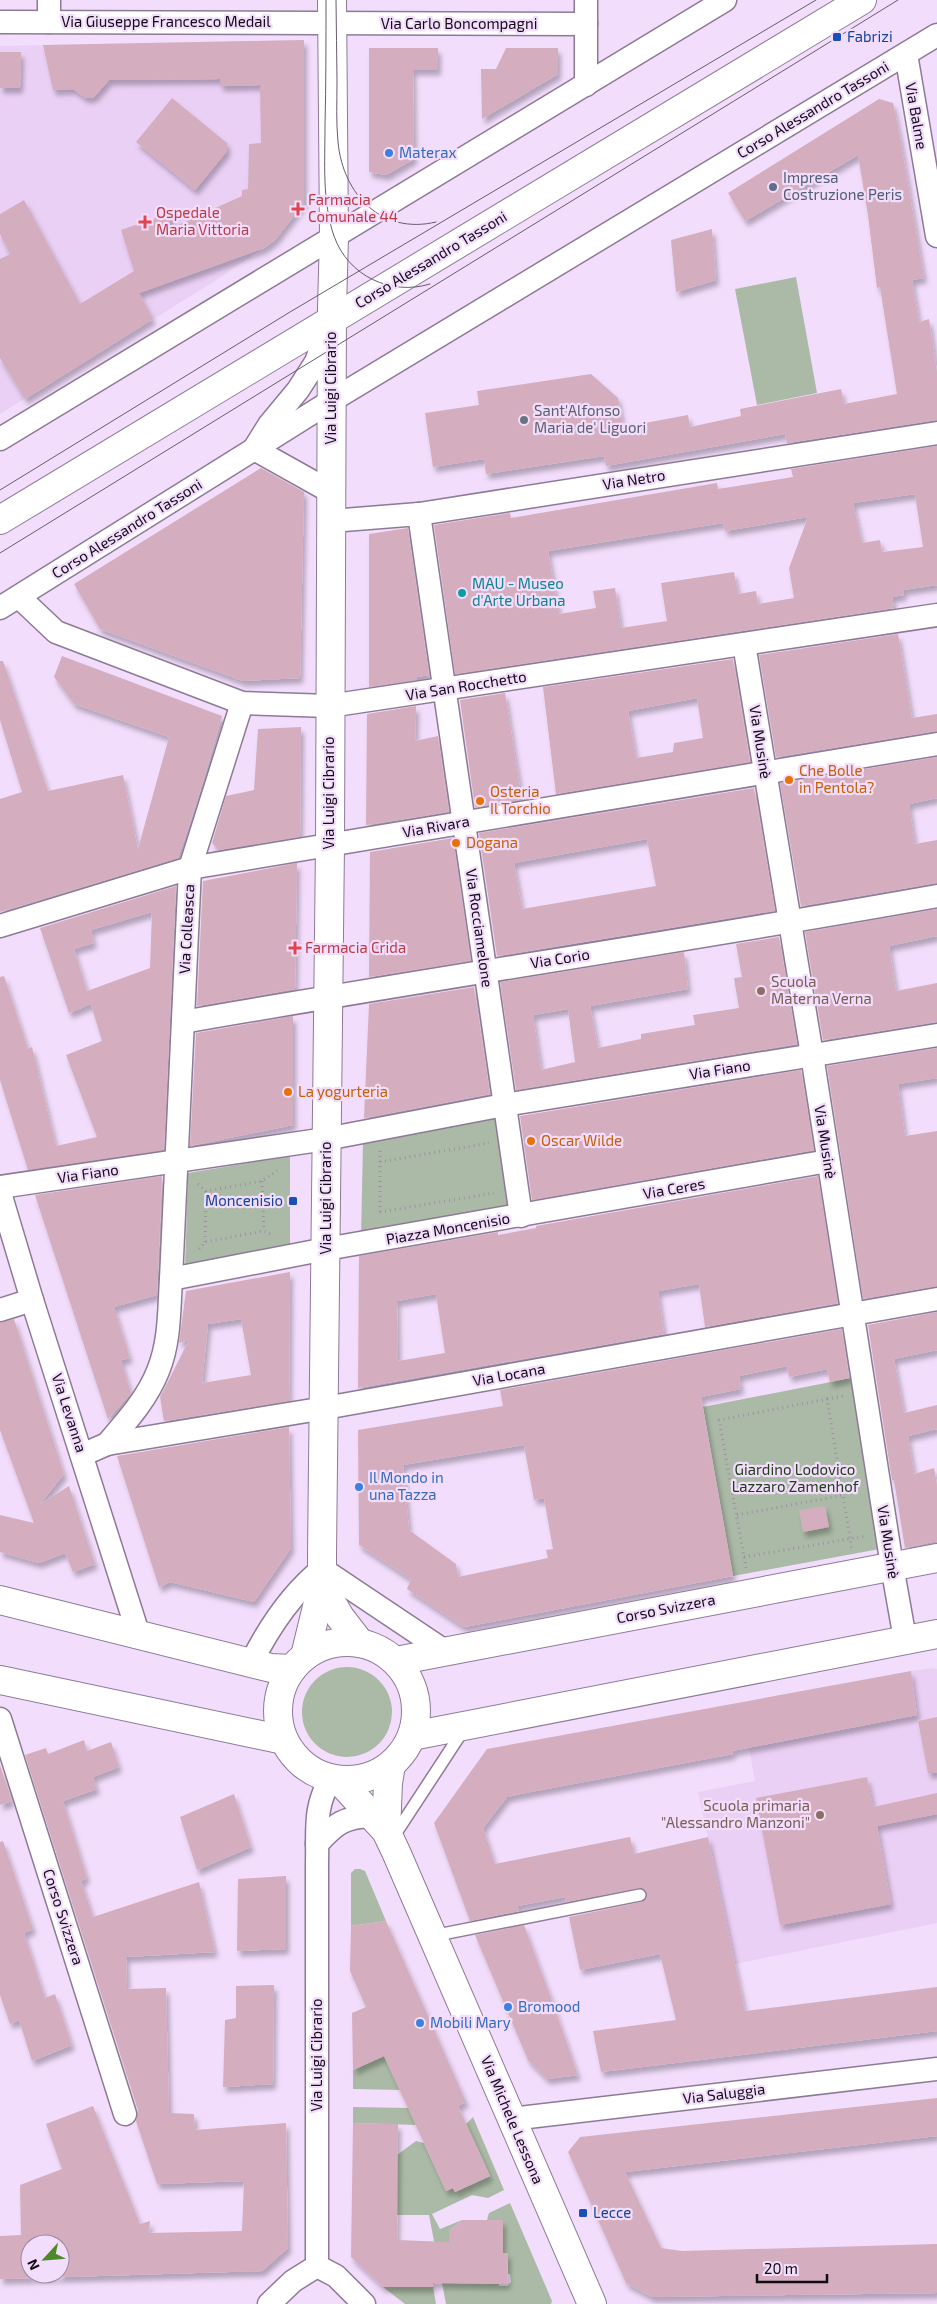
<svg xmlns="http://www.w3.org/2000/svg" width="937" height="2304" viewBox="0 0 937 2304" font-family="'Exo 2',sans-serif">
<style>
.built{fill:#ebd0f5}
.green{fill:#abbaa6}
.building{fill:#d4aebe;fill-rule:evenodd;filter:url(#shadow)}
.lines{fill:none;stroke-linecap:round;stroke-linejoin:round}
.lane-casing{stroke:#8e7a96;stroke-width:14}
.street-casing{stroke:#8e7a96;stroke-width:25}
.secondary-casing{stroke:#8e7a96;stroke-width:30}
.path{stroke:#9f8fa6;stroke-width:3;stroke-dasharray:1 4;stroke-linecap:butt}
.lane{stroke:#fff;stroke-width:11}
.street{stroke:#fff;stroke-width:22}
.secondary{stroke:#fff;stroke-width:28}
.tram{stroke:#685c6e;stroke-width:1}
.transit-dot{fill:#1a4fb4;stroke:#f3ddfc;stroke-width:2}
.shop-dot{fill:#3f7fe0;stroke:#f3ddfc;stroke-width:2}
.service-dot{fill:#5c6f8a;stroke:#f3ddfc;stroke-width:2}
.health-dot{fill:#e0444e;stroke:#f3ddfc;stroke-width:2}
.worship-dot{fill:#6b7280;stroke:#f3ddfc;stroke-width:2}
.culture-dot{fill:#0f9aa8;stroke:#f3ddfc;stroke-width:2}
.food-dot{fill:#e8710a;stroke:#f3ddfc;stroke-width:2}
.education-dot{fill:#8d6e63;stroke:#f3ddfc;stroke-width:2}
.labels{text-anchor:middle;stroke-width:4.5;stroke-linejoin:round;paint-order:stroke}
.street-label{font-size:15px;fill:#120b15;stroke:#f3ddfc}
.transit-label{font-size:15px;fill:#164399;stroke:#f3ddfc;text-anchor:start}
.shop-label{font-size:15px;fill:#366cbe;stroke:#f3ddfc;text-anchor:start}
.service-label{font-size:15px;fill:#4e5e75;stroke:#f3ddfc;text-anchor:start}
.health-label{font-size:15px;fill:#be3a42;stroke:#f3ddfc;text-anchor:start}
.worship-label{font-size:15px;fill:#5b616d;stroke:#f3ddfc;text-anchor:start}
.culture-label{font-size:15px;fill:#0d838f;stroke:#f3ddfc;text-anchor:start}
.food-label{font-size:15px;fill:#c56008;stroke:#f3ddfc;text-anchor:start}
.education-label{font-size:15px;fill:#785e54;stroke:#f3ddfc;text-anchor:start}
.park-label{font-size:15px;fill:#1c3c11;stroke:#f3ddfc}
</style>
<defs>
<filter id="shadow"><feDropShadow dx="3" dy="5.5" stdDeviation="2.5" flood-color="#0004"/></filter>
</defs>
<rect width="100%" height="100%" fill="#f3ddfc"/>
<g class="built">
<polygon points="304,40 304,203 275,240 215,281 0,414 0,46"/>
<polygon points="933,1668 937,1669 937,1923 735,1964 698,1792 755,1781 749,1748 917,1715 911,1671"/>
</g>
<g class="green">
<polygon points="796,277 817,393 757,405 735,289"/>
<polygon points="497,1115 511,1213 361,1238 363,1141"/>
<polygon points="290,1156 290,1247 185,1268 188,1173"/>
<polygon points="856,1377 885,1548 733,1576 703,1407"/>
<circle cx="347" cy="1712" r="45"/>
<polygon points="355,1869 360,1869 365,1871 386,1921 351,1926 351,1873"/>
<polygon points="384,2056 400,2090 353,2089 353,2070"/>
<polygon points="353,2107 409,2108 416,2125 353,2123"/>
<polygon points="473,2117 504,2190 488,2198 472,2195 432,2214 440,2229 462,2220 449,2231 449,2283 499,2284 499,2286 507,2286 511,2282 510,2274 508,2274 508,2254 503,2253 503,2220 487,2220 489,2213 510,2203 552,2301 551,2304 446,2304 429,2215 397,2215 397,2155 416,2141 424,2143 446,2191 453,2188 455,2192 490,2176 466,2124"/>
<polygon points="383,2287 433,2287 436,2304 405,2304"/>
</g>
<g class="building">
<polygon points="304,40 304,203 275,240 264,248 139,293 153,319 25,399 0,358 0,259 10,254 0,234 0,214 24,200 80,304 134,271 121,230 178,210 160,233 242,196 242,190 248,189 249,144 261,143 260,85 220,86 220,79 109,80 94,97 86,98 73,89 53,90 43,45"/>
<polygon points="369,48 438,48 438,70 413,70 414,159 386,175 369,172"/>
<polygon points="506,48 558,48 558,74 482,119 481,69 496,69"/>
<polygon points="0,52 21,52 20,88 0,88"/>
<polygon points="172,98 227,143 227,151 195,190 136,142"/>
<polygon points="879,99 893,103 900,137 924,278 912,280 919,322 929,319 937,372 937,420 787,443 785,434 606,466 604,456 486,474 484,459 433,467 425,413 479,405 477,391 591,374 618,398 623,427 688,415 690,427 741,416 740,409 841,389 844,404 897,394 880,287 877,288 868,215 858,155 745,221 728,193"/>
<polygon points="712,229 716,280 676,292 671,240"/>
<path d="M 937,446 L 937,585 L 903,590 L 904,595 L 892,597 L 894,608 L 455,674 L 434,525 L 510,513 L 511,518 L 717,483 L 718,489 L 793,477 L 791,469 ZM 915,494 L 923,547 L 882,552 L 880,540 L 862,543 L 853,503 ZM 808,517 L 789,568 L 794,598 L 758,604 L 756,591 L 738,594 L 734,572 L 661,583 L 667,621 L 621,628 L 615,588 L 593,591 L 596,608 L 559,614 L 548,551 L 723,523 L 725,531 Z"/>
<polygon points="261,468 304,492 300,678 243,681 100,629 74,584"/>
<polygon points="408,528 429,675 417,677 417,680 369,687 369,534"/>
<polygon points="898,634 912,718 937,714 937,731 776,757 759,655"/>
<polygon points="62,656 222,716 197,802 178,858 0,912 0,799 22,792 0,720 0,661 3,661 48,791 123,775 138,849 169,737 74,704 54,677"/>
<path d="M 733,659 L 750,762 L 556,794 L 543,687 ZM 697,698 L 703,738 L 674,743 L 673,752 L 636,758 L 628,711 Z"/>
<polygon points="505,693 522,800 475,807 460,700"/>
<polygon points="416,706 415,741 438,736 449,812 366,825 367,714"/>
<polygon points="301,727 300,834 298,837 219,850 212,843 226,796 254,790 258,729"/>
<polygon points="937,757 937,798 909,804 915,844 937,840 937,883 801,906 780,783"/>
<path d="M 754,788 L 775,911 L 497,956 L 479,833 ZM 647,839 L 656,886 L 522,909 L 514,863 Z"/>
<polygon points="453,838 471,961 369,977 370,852"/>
<polygon points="297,863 295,989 197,1006 203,881"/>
<polygon points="176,886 164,1150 28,1170 0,1080 0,977 4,976 28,1049 32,1047 56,1146 97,1137 66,1055 102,1041 87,991 150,968 152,912 91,930 94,943 74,949 91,1004 69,1013 40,928"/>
<polygon points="937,909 937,936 889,946 896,991 937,983 937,1022 823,1040 805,932"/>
<path d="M 779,937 L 797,1044 L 516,1090 L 500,982 L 684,952 L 688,989 L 590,1006 L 598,1048 L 641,1039 L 641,1034 L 695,1025 L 693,1015 L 739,1008 L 734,978 L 742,977 L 736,944 ZM 568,1009 L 575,1062 L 541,1070 L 533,1015 Z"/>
<polygon points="474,987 490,1094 364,1118 369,1004"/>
<polygon points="293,1016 293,1125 190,1146 196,1033"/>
<polygon points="937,1048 937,1078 898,1084 905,1136 937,1131 937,1286 863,1299 827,1066"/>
<polygon points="801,1070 814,1150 532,1200 520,1116"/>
<polygon points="162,1176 157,1295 114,1307 130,1358 121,1360 131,1393 108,1419 35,1195"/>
<path d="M 818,1176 L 838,1303 L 705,1327 L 699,1284 L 658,1291 L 664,1334 L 358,1388 L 359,1256 L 498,1232 L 498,1235 L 536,1228 L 536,1226 ZM 436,1294 L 445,1353 L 398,1361 L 397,1301 Z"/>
<path d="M 290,1272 L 289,1401 L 164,1421 L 160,1397 L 189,1340 L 179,1343 L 186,1291 ZM 241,1319 L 251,1375 L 202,1383 L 208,1324 Z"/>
<polygon points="937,1312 937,1350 894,1359 904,1413 937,1405 937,1429 908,1436 914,1474 934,1468 937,1485 937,1541 905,1548 894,1480 892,1480 868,1325"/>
<polygon points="14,1319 64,1474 40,1504 69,1486 95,1564 73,1572 65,1553 39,1563 0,1552 0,1515 34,1523 0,1430 0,1323"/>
<path d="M 842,1329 L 849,1378 L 830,1382 L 827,1369 L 789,1377 L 787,1366 L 739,1376 L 741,1389 L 701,1397 L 733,1576 L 464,1627 L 407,1589 L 411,1579 L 359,1545 L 358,1430 L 503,1406 L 500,1390 ZM 524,1445 L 534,1500 L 544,1498 L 553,1549 L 546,1550 L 548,1558 L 458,1577 L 456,1564 L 409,1530 L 403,1465 Z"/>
<polygon points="289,1427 291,1548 254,1602 170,1582 159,1587 117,1456"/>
<polygon points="825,1506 829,1527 803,1532 799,1510"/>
<polygon points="911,1671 917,1715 732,1751 733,1754 520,1794 507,1797 483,1828 495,1864 630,1837 634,1854 708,1837 745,2011 937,1987 937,2031 601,2072 593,2031 676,2020 660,1954 580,1970 569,1917 641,1902 647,1898 647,1893 645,1890 639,1888 566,1902 565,1897 517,1906 519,1911 470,1921 434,1823 487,1749"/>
<polygon points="937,1717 937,1773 928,1773 918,1721"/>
<path d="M 84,1740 L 87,1751 L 111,1742 L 119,1767 L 93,1777 L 97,1789 L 63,1801 L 87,1878 L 81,1881 L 93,1917 L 199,1882 L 215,1952 L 126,1957 L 127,1989 L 166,1988 L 169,2113 L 194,2114 L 195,2130 L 286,2123 L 288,2248 L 262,2271 L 0,2279 L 0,2236 L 21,2235 L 20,2185 L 62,2169 L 46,2124 L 93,2106 L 140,2224 L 150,2221 L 149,2233 L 242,2231 L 244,2181 L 157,2184 L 136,2121 L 138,2110 L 25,1755 L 46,1748 L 48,1754 ZM 30,2244 L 60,2244 L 60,2274 L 30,2274 Z"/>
<polygon points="0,1765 12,1801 0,1805"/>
<polygon points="867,1777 873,1807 937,1793 937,1814 877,1826 891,1904 780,1925 756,1798"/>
<polygon points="234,1794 251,1847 197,1870 180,1817"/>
<polygon points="3,1841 33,1929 24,1933 45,1998 55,1994 72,2045 32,2061 19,2020 10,2024 0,1995 0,1842"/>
<polygon points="286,1876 286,1949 237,1951 238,1879"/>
<polygon points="386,1921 466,2102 458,2106 490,2176 455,2192 453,2188 446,2191 384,2056 353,2070 352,2013 366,2007 350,1971 351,1926"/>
<polygon points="524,1925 551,1998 578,2075 547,2079 528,2060 475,1935"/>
<polygon points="274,1985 273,2084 223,2087 225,2020 236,2018 236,1986"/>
<polygon points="937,2098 937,2136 625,2172 661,2248 682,2251 937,2244 937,2293 652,2297 626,2283 568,2152 580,2137"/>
<polygon points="353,2123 398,2124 397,2240 449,2242 449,2231 462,2220 503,2220 503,2253 508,2253 507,2284 433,2283 433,2287 383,2287 351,2257"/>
</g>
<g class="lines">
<g class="lane-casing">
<g id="lane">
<polyline points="392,1839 464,1729"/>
<polyline points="432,1936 640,1895"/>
</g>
</g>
<g class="street-casing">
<g id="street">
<polyline points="49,0 49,22"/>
<polyline points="586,0 586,85"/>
<polyline points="0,22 586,24"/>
<polyline points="906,54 937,236"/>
<polyline points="328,328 316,362 298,390 269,425 254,449 331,492"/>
<polyline points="0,439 725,0"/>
<polyline points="419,514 521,1216"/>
<polyline points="331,521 419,514 937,433"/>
<polyline points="19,597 56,632 242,703 329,706 937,615"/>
<polyline points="0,608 331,401 937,35"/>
<polyline points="744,644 812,1055 892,1566 905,1639"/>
<polyline points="242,703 190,868 171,1279 326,1249 828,1161"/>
<polyline points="0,926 190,868 937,744"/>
<path d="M 183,1022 C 434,978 686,941 937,896"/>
<polyline points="0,1187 326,1139 504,1105 937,1035"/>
<polyline points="0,1193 32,1300 138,1633"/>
<polyline points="0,1310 32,1300"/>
<path d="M 107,1444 C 126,1422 147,1399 158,1371 C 170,1342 169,1310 171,1279"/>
<polyline points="82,1455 107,1444 325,1408 937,1299"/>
<path d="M 251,1663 C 268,1629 292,1593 322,1569 L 446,1652"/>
<polyline points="0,1719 125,2114"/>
<path d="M 317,1844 C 336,1823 344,1817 373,1816"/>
<polyline points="511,2119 937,2069"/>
<path d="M 317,2266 L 317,1864 C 318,1832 313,1807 331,1779"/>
<polyline points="317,2266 336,2276 364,2304"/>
<polyline points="269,2304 293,2281 317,2266"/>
</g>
</g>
<g class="secondary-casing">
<g id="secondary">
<polyline points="0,520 862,0"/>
<polyline points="322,1586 340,1617 360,1643"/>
<polyline points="0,1600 271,1668 292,1669"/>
<circle cx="347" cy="1711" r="69"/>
<polyline points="305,1656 322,1586 322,1553 330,844 332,307 334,237 332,0"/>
<polyline points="396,1661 937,1558"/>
<polyline points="0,1680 284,1740"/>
<polyline points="412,1736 937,1634"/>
<polyline points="339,1780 386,1831 396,1852 592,2304"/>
<polyline points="386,1831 388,1783 391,1765"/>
</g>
</g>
<g class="path">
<polyline points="380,1162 489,1143"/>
<polyline points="262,1181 264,1231"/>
<polyline points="198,1184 206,1191 262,1181 277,1171"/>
<polyline points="380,1212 494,1193"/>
<polyline points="380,1212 380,1151"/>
<polyline points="205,1242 206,1191"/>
<polyline points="199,1249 205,1242 264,1231 273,1235"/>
<polyline points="827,1399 844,1396"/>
<polyline points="839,1468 853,1465"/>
<polyline points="737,1515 844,1495"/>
<polyline points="744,1557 866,1536"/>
<polyline points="746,1568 719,1420 827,1399 852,1550"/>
</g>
<use href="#lane" class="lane"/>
<use href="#street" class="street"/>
<use href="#secondary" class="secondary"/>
<g class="tram">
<path d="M 326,0 C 326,42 326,84 325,126 C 325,163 322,201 334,236 C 348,276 391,296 430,284"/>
<path d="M 336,0 C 336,27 337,54 337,81 C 337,101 336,122 338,142 C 343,195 382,235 436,222"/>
<polyline points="0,490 290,312 816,0"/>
<polyline points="0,553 898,0"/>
</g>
</g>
<g class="transit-dot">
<rect x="832" y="32" width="10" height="10" rx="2.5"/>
<rect x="288" y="1196" width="10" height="10" rx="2.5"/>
<rect x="578" y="2208" width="10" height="10" rx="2.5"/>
</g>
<g class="shop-dot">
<circle cx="389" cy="153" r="5"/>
<circle cx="359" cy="1487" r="5"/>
<circle cx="508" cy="2007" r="5"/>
<circle cx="420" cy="2023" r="5"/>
</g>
<circle class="service-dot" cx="773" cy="187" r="5"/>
<g class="health-dot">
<path d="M295.5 201.5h5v5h5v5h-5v5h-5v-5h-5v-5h5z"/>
<path d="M142.5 214.5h5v5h5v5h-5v5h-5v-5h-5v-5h5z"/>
<path d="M292.5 940.5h5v5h5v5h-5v5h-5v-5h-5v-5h5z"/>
</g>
<circle class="worship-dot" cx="524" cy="420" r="5"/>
<circle class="culture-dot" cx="462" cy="593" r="5"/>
<g class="food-dot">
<circle cx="789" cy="780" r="5"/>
<circle cx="480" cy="801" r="5"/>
<circle cx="456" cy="843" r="5"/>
<circle cx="288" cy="1092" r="5"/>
<circle cx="531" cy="1141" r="5"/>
</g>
<g class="education-dot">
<circle cx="761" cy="991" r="5"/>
<circle cx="820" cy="1815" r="5"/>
</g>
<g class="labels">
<g class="street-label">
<text x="166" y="27">Via Giuseppe Francesco Medail</text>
<text x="459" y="29">Via Carlo Boncompagni</text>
<text transform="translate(813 110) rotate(-31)" y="5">Corso Alessandro Tassoni</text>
<text transform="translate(916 116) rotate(80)" y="5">Via Balme</text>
<text transform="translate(431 260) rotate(-31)" y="5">Corso Alessandro Tassoni</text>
<text transform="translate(331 388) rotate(-90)" y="5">Via Luigi Cibrario</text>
<text transform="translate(634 480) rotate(-9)" y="5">Via Netro</text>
<text transform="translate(127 529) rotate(-32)" y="5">Corso Alessandro Tassoni</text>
<text transform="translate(466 686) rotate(-9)" y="5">Via San Rocchetto</text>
<text transform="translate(760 742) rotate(81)" y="5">Via Musinè</text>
<text transform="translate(329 793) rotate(-90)" y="5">Via Luigi Cibrario</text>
<text transform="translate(436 827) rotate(-10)" y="5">Via Rivara</text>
<text transform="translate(479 928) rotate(82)" y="5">Via Rocciamelone</text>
<text transform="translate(187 929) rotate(-87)" y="5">Via Colleasca</text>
<text transform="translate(560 959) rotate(-9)" y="5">Via Corio</text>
<text transform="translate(720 1070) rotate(-9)" y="5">Via Fiano</text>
<text transform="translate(825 1142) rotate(81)" y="5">Via Musinè</text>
<text transform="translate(88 1174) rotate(-8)" y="5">Via Fiano</text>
<text transform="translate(674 1189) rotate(-10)" y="5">Via Ceres</text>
<text transform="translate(326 1198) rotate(-90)" y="5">Via Luigi Cibrario</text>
<text transform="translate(448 1229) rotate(-10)" y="5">Piazza Moncenisio</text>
<text transform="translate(509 1375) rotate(-10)" y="5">Via Locana</text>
<text transform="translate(69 1413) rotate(72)" y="5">Via Levanna</text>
<text transform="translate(888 1542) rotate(81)" y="5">Via Musinè</text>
<text transform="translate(666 1609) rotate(-11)" y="5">Corso Svizzera</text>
<text transform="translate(63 1917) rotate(72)" y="5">Corso Svizzera</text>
<text transform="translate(317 2055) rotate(-90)" y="5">Via Luigi Cibrario</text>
<text transform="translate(724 2094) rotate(-7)" y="5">Via Saluggia</text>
<text transform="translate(512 2120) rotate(67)" y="5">Via Michele Lessona</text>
</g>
<g class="transit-label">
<text x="847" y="42">Fabrizi</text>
<text x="283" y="1206" text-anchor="end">Moncenisio</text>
<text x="593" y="2218">Lecce</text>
</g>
<g class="shop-label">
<text x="399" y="158">Materax</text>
<text x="369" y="1483">Il Mondo in<tspan x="369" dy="17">una Tazza</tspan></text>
<text x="518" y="2012">Bromood</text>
<text x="430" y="2028">Mobili Mary</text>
</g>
<g class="service-label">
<text x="783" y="183">Impresa<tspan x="783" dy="17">Costruzione Peris</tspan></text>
</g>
<g class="health-label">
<text x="308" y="205">Farmacia<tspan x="308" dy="17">Comunale 44</tspan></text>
<text x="156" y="218">Ospedale<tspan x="156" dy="17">Maria Vittoria</tspan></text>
<text x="305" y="953">Farmacia Crida</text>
</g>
<g class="worship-label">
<text x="534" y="416">Sant'Alfonso<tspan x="534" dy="17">Maria de' Liguori</tspan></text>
</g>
<g class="culture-label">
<text x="472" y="589">MAU - Museo<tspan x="472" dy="17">d'Arte Urbana</tspan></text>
</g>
<g class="food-label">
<text x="799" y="776">Che Bolle<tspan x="799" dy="17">in Pentola?</tspan></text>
<text x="490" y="797">Osteria<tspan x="490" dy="17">Il Torchio</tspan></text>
<text x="466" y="848">Dogana</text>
<text x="298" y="1097">La yogurteria</text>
<text x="541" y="1146">Oscar Wilde</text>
</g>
<g class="education-label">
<text x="771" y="987">Scuola<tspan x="771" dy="17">Materna Verna</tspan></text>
<text x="810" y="1811" text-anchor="end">Scuola primaria<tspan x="810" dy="17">"Alessandro Manzoni"</tspan></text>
</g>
<g class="park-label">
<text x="795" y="1475">Giardino Lodovico<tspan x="795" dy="17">Lazzaro Zamenhof</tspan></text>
</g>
</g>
<g transform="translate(45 2259) rotate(244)"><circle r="24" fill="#f3ddfc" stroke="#9989a0"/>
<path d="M0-4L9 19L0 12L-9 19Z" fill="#4d8927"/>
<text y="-8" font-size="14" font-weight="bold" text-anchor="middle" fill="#120b15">N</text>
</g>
<path d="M757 2274v8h70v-8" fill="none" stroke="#120b15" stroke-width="2.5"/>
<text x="764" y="2274" font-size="15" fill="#120b15" stroke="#f3ddfc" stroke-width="4" paint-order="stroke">20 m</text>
</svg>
